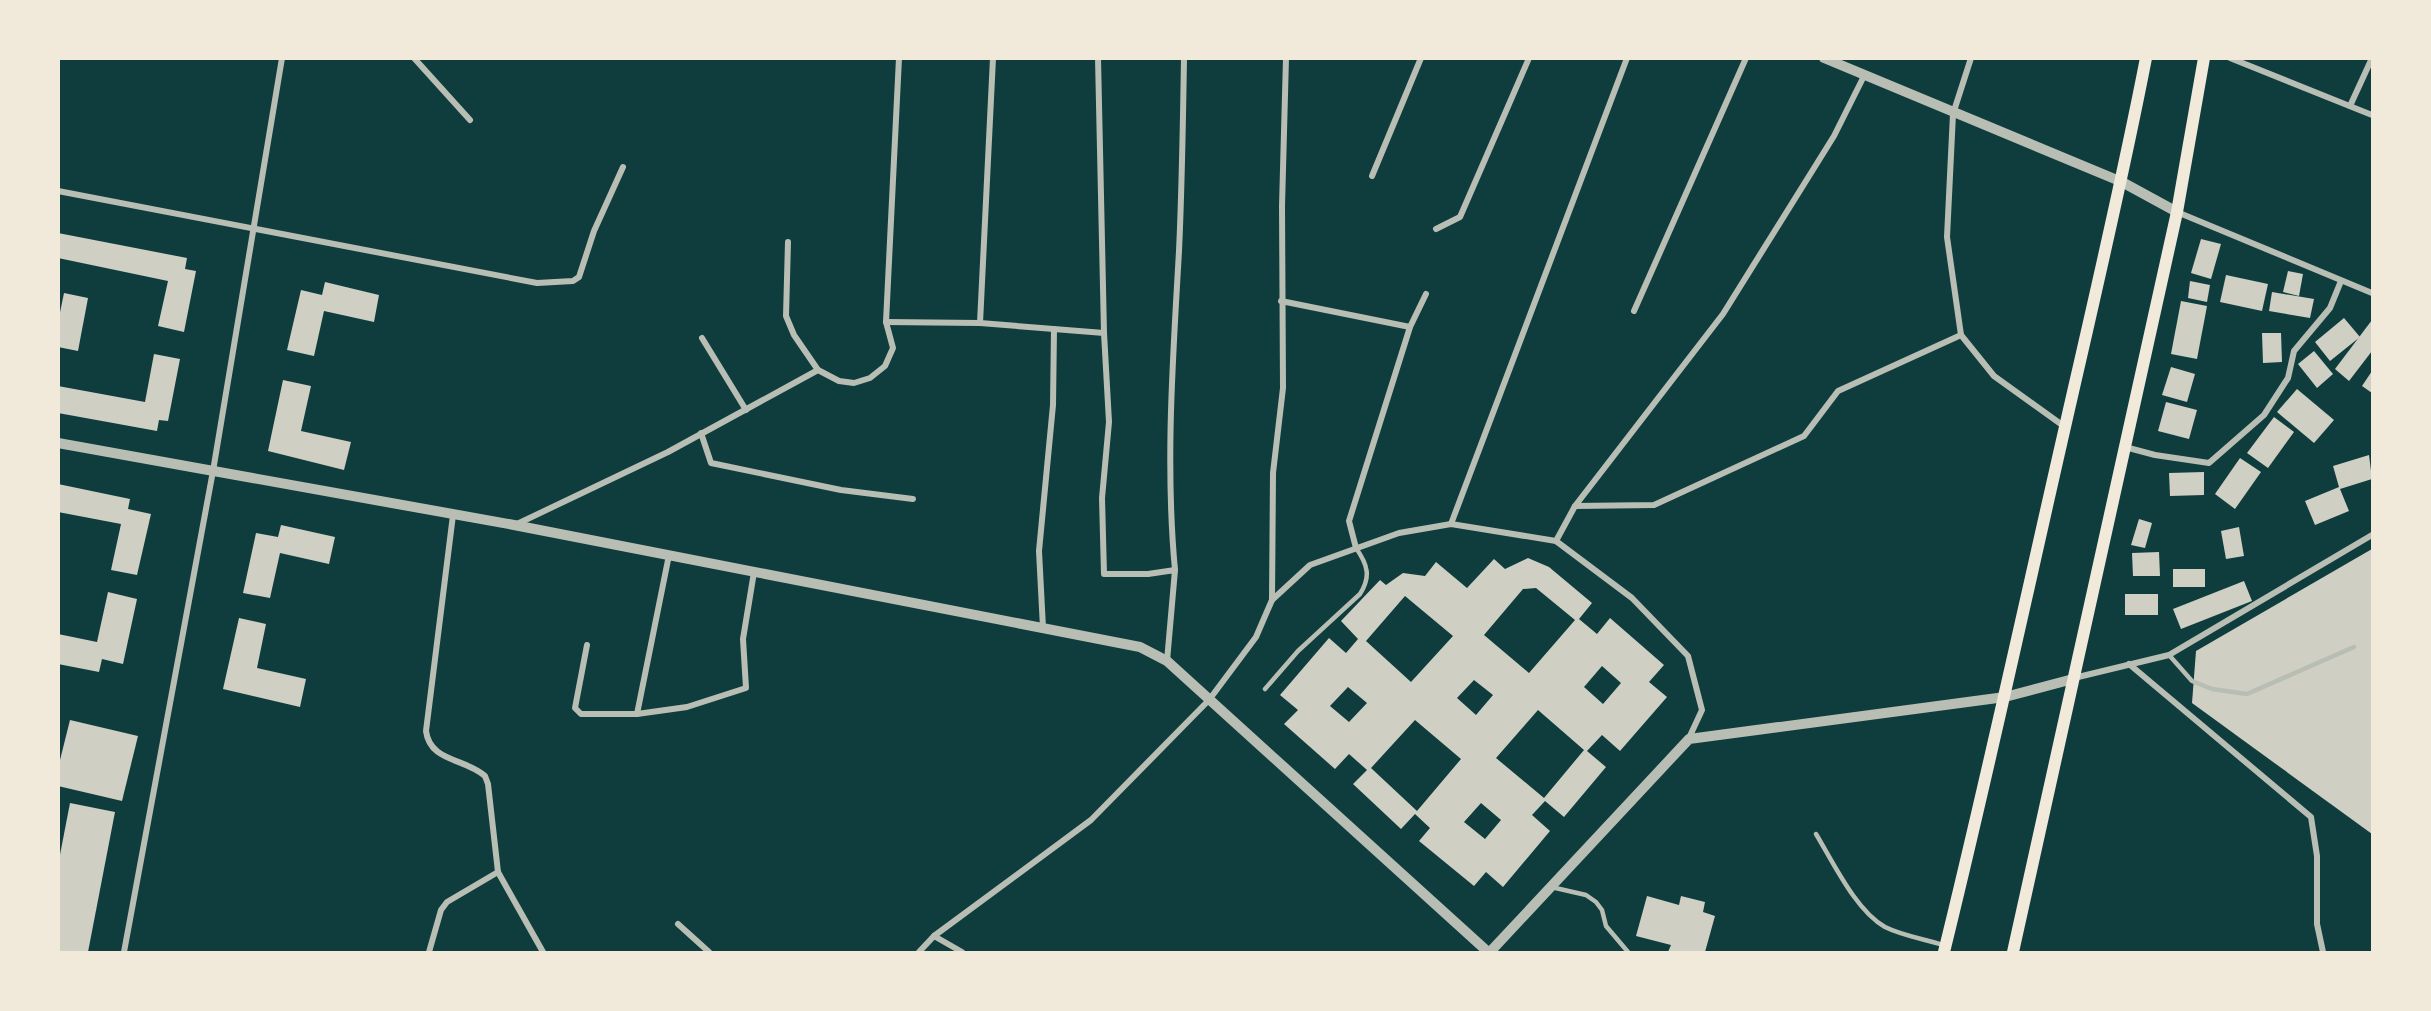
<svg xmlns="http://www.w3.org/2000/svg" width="2431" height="1011" viewBox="0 0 2431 1011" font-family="'Fira Sans',sans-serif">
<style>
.building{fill:#cfcfc3;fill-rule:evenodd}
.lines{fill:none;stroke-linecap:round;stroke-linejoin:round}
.service{stroke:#b8beb3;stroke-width:4.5}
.minor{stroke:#b8beb3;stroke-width:6}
.tertiary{stroke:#b8beb3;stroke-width:10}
.secondary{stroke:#f1e9da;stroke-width:12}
</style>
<rect width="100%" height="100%" fill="#0f3d3e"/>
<g class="building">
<polygon points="58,233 187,258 185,269 196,271 184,332 158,326 168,281 58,258"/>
<polygon points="2201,239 2221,244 2211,279 2191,273"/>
<polygon points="2288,271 2303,274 2299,296 2283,292"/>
<polygon points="2226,275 2268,284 2262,311 2220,302"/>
<polygon points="2190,281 2210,285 2207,302 2188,298"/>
<polygon points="325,282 379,295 374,322 324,311 314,356 287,350 301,290 322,295"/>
<polygon points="2272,292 2314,299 2310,318 2269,311"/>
<polygon points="64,293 88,298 78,351 58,347 58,322"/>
<polygon points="2181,301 2207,306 2197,359 2171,354"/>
<polygon points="2344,318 2360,337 2330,361 2315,342"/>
<polygon points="2372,320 2372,351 2349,381 2335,369"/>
<polygon points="2262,333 2281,333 2282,362 2263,363"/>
<polygon points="2314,351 2333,374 2317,388 2298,364"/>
<polygon points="154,354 180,359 168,421 159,420 157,431 58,413 58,386 145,402"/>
<polygon points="2171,367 2195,374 2187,402 2162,395"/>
<polygon points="2372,371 2372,393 2362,386"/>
<polygon points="283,380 311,386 301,431 351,442 344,470 268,451"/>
<polygon points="2297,389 2334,420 2314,443 2277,412"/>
<polygon points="2166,402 2197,410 2189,439 2158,431"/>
<polygon points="2274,417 2294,432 2268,468 2247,453"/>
<polygon points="2369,455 2372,479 2340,489 2349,511 2315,525 2305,501 2339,487 2333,466"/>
<polygon points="2240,458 2261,472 2235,509 2215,494"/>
<polygon points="2204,472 2204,495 2170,496 2169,473"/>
<polygon points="58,484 130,499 128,509 151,514 137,575 111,570 121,524 58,512"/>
<polygon points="2139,519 2152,523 2145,548 2131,545"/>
<polygon points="281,525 335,537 329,564 280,553 270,598 243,593 256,533 278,537"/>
<polygon points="2239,527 2244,556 2226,559 2221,531"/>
<polygon points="2372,549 2372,834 2192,703 2196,651"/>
<polygon points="2159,552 2160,576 2133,576 2132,553"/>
<path d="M 1528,558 L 1549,567 L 1592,603 L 1579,619 L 1597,634 L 1610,618 L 1664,665 L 1649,682 L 1667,697 L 1620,751 L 1602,735 L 1587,751 L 1606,767 L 1564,817 L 1545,801 L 1532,815 L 1550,831 L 1503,887 L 1486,872 L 1474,886 L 1419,841 L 1430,828 L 1415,814 L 1401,829 L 1353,784 L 1367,770 L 1349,754 L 1335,769 L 1284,724 L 1298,710 L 1280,695 L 1329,638 L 1346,653 L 1358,639 L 1341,621 L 1380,580 L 1386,585 L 1403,573 L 1425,576 L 1436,562 L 1467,588 L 1494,559 L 1505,569 ZM 1536,588 L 1575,620 L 1529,673 L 1484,635 L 1523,589 ZM 1405,596 L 1453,636 L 1411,682 L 1366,641 ZM 1602,666 L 1621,683 L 1603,704 L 1584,687 ZM 1474,680 L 1493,695 L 1476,715 L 1457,698 ZM 1348,687 L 1367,703 L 1349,722 L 1330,706 ZM 1538,710 L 1584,750 L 1544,798 L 1496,758 ZM 1415,720 L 1461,759 L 1417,811 L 1371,768 ZM 1481,803 L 1501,820 L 1485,839 L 1464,822 Z"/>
<rect x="2173" y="569" width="32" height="18"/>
<polygon points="2244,581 2252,601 2181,629 2173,609"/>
<polygon points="108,592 137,599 123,664 102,659 99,672 58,664 58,634 97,642"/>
<rect x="2125" y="594" width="33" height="21"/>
<polygon points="239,618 266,624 257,668 306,679 300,707 223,689"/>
<polygon points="70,720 138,736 122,801 58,786 58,768"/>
<polygon points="70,803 115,812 88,952 58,952 58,865"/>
<polygon points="1647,896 1679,905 1681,896 1705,902 1703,912 1715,916 1705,952 1668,952 1671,945 1636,936"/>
</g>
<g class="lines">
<g class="service">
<polyline points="2169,655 2192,681 2212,689 2247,694 2354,647"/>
<path d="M 1265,689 L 1298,651 L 1360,594 C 1371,577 1368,565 1356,548"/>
<path d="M 1816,834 C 1833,862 1856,911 1885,927 C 1903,936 1925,939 1943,945"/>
<polyline points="1551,887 1586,895 1596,902 1602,910 1606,926 1628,952"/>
</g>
<g class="minor">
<polyline points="414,58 470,120"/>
<polyline points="2230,58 2372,115"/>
<polyline points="2350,106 2372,58"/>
<polyline points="1372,176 1421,58"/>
<polyline points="58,191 537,283 573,281 579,277 594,231 623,167"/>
<polyline points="2177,212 2372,293"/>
<polyline points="1436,229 1460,217 1529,58"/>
<polyline points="788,242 786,316 794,335 818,370 839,381 854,383 870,378 885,366 893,348 886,322 899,58"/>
<polyline points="1281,301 1410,327"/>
<polyline points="1634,311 1746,58"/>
<polyline points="886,322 980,323 1104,333 1098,58"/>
<polyline points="980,323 993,58"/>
<polyline points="1104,333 1109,422 1102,498 1104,574 1148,574 1175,570 1167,661"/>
<polyline points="1961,335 1994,376 2065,427"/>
<polyline points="702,338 746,410"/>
<polyline points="701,433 711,463 841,490 913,499"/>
<polyline points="2125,447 2155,455 2209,463 2264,415 2288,378 2294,351 2330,308 2341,281"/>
<polyline points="1575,506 1723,314 1834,136 1864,76"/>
<polyline points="517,524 668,452 818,370"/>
<polyline points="1451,524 1627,58"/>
<polyline points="1556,541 1575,506 1654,505 1804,436 1838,391 1961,335 1947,237 1953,114 1971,58"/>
<polyline points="1356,548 1349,521 1410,327 1426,294"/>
<path d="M 1175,570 C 1165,464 1173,357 1179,251 C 1182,187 1183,122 1184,58"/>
<polyline points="1272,600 1273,473 1283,388 1282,206 1286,58"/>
<polyline points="1043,628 1039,551 1053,405 1054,329"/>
<polyline points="587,645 575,708 581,714 637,714 687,707 746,688 743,639 754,572"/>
<polyline points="2129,664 2311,817 2317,856 2317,924 2323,952"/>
<polyline points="2074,678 2169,655 2372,535"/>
<polyline points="637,714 669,555"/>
<polyline points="498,872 543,952"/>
<polyline points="678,924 709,952"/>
<polyline points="934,936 962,952"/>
<polyline points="124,952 213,471 282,58"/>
<path d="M 429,952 L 441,910 L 447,902 L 498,872 L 488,784 L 485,776 C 465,758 430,762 426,731 L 453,515"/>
<polyline points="919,952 934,936 1091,820 1209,700 1256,637 1272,600 1310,565 1399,533 1451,524 1556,541 1632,598 1688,656 1702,710 1689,738"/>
</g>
<g class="tertiary">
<polyline points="1824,58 2122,182 2177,212"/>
<polyline points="58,443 514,525 1140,647 1167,661 1488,952"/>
<polyline points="1490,952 1689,739 2005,697 2073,679"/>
</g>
<g class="secondary">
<path d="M 1944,952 C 1987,778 2025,602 2065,427 C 2093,304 2122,182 2146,58"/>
<polyline points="2013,952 2177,212 2204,58"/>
</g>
</g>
<rect width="2431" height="1011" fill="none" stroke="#f1e9da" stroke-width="120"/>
</svg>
